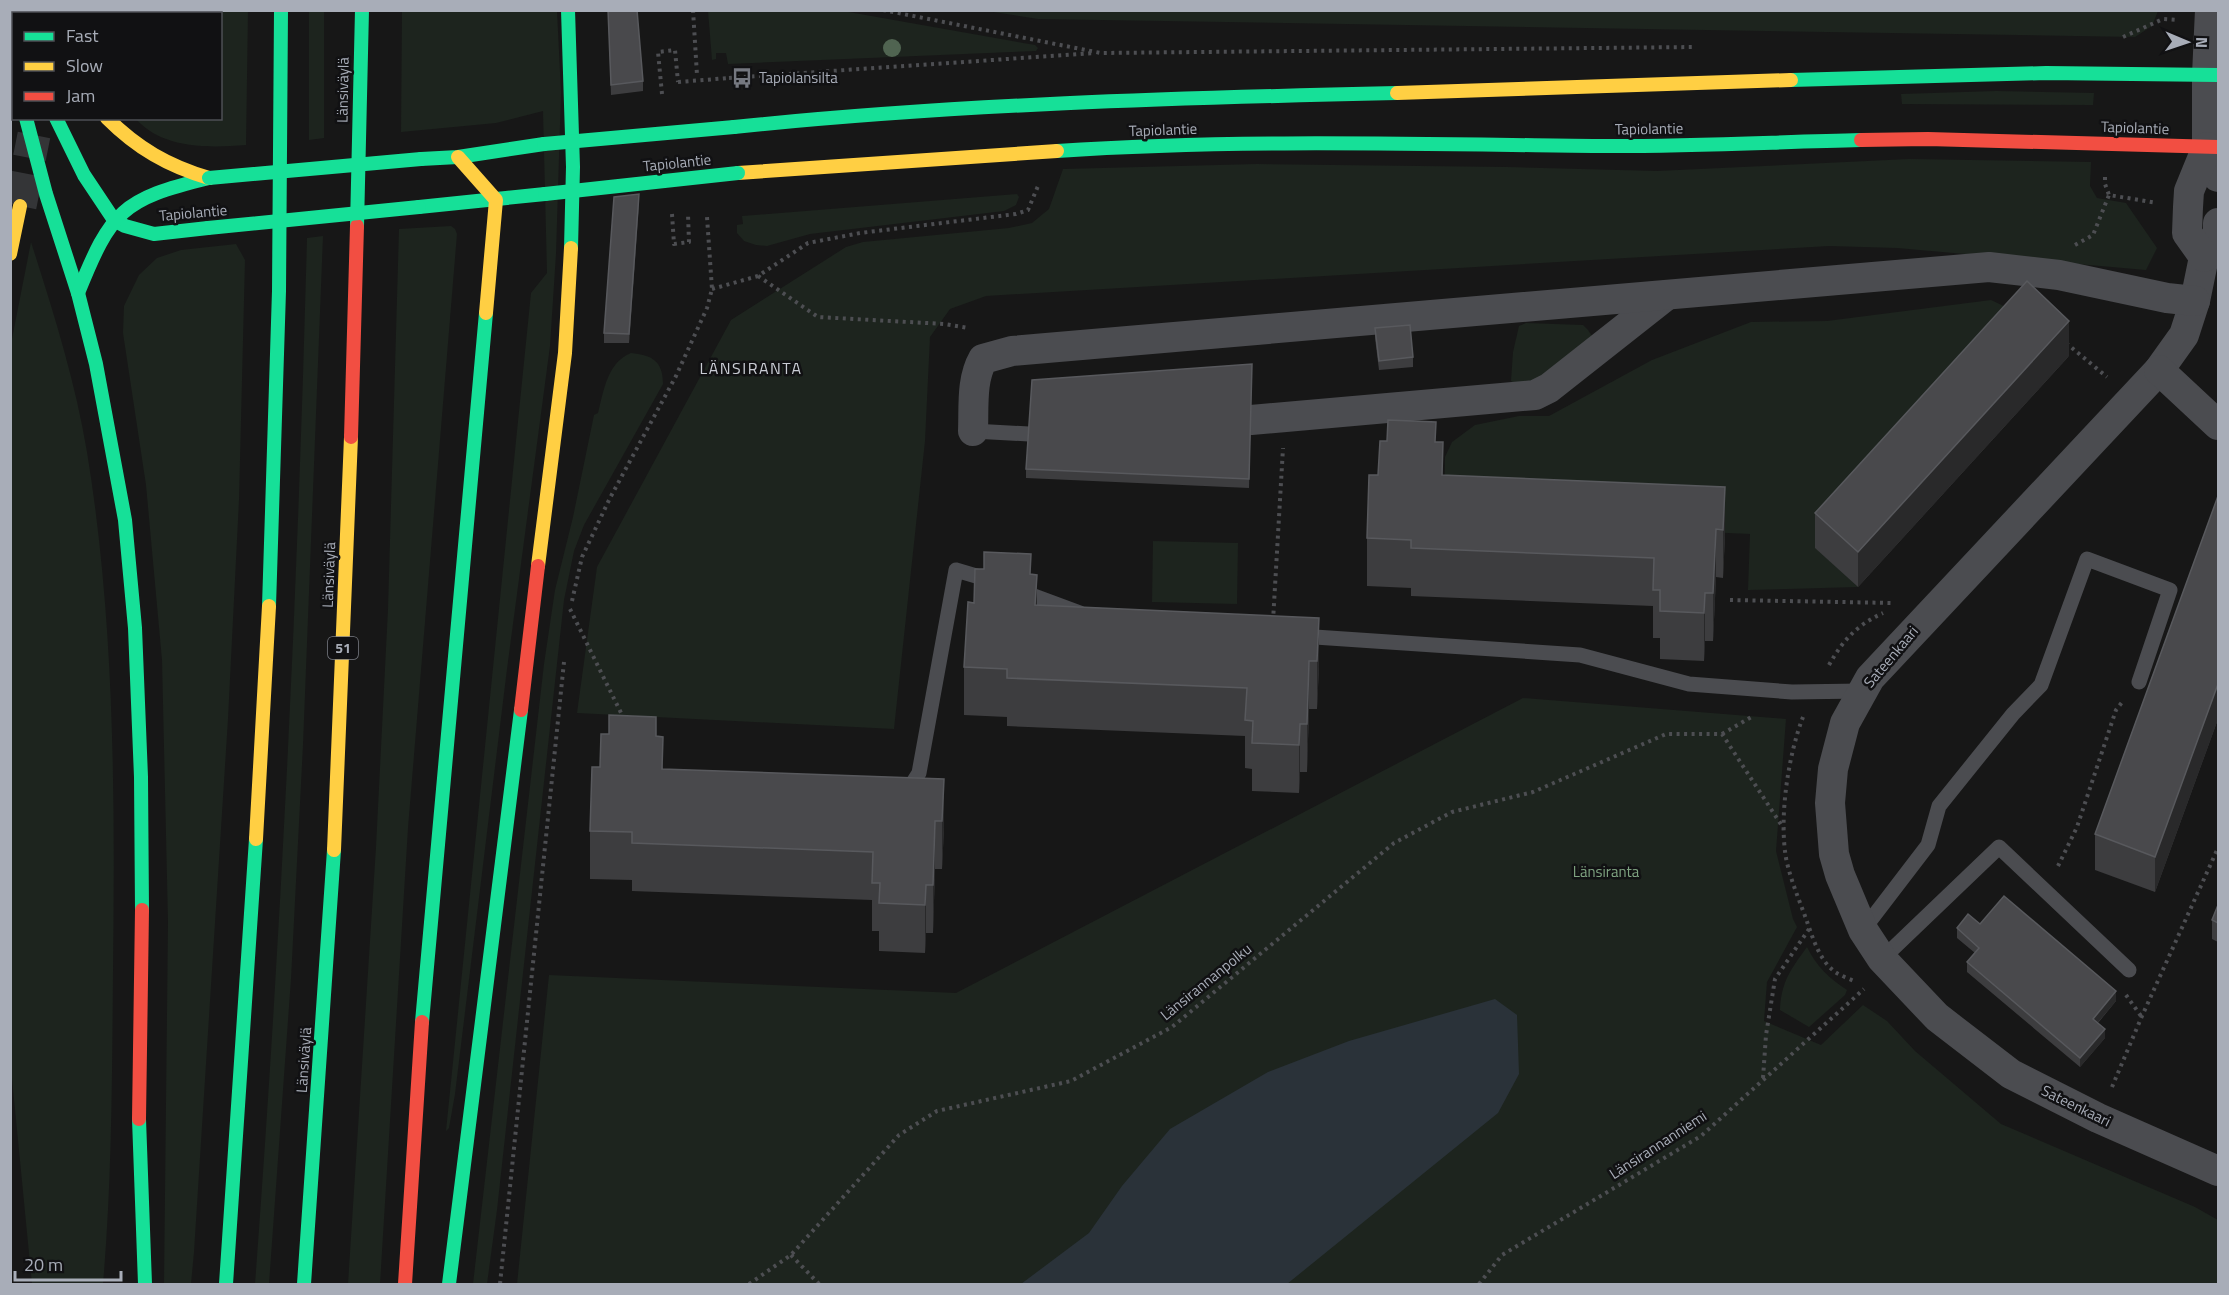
<svg xmlns="http://www.w3.org/2000/svg" width="2229" height="1295" viewBox="0 0 2229 1295" font-family="'Titillium Web',sans-serif">
<style>
.green{fill:#1d241e}
.water{fill:#2a3239}
.lines{fill:none;stroke-linecap:round;stroke-linejoin:round}
.highway-tunnel{stroke:#343537;stroke-width:33;stroke-dasharray:33 16;stroke-linecap:butt}
.path{stroke:#4d4e52;stroke-width:4;stroke-dasharray:3 4.5;stroke-linecap:butt}
.lane{stroke:#4b4c50;stroke-width:15}
.street{stroke:#4b4c50;stroke-width:30}
.fast{stroke:#16e098;stroke-width:14}
.slow{stroke:#ffcf43;stroke-width:14}
.jam{stroke:#f24e42;stroke-width:14}
.path-bridge{stroke:#4d4e52;stroke-width:4;stroke-dasharray:3 4.5;stroke-linecap:butt}
.fast-bridge{stroke:#16e098;stroke-width:14}
.tree{fill:#506451}
.wall{fill:#3d3d3f}
.shaded-wall{fill:#29292a}
.building{fill:#49494c;stroke:#58595d;stroke-width:1.5}
.labels{text-anchor:middle;stroke-width:5;stroke-linejoin:round;paint-order:stroke}
.shield{fill:#111113;stroke:#7b7e86;stroke-width:1.5}
.shield-label{font-size:14px;font-weight:bold;fill:#a8adb8}
.poi-label{font-size:15px;fill:#a8adb8;stroke:#111113;text-anchor:start}
.street-label{font-size:15px;fill:#a8adb8;stroke:#111113}
.park-label{font-size:15px;fill:#7fa381;stroke:#111113}
.neighbourhood-label{font-size:16px;letter-spacing:1.5px;fill:#c9ccd4;stroke:#111113}
</style>
<rect width="100%" height="100%" fill="#171717"/>
<g class="green">
<path d="M 87,11 L 248,11 L 246,145 C 208,148 163,149 136,119 L 220,118 L 220,14 L 88,14 Z"/>
<polygon points="309,11 324,11 324,138 309,140"/>
<polygon points="402,11 557,11 561,92 556,254 550,346 507,669 455,1094 449,1128 446,1131 531,293 547,273 543,111 496,123 401,132"/>
<polygon points="708,11 843,11 1035,45 1038,48 1036,51 728,64 726,53 716,53 716,59 712,60"/>
<polygon points="987,11 2158,11 2152,26 2135,37 1038,19"/>
<polygon points="1996,91 2094,93 2093,105 1902,104 1901,94"/>
<polygon points="1909,159 2091,162 2090,186 2097,198 2126,203 2157,248 2146,270 1897,248 1829,246 986,296 950,309 930,337 925,441 894,729 577,713 597,567 731,320 846,247 863,242 1009,228 1032,223 1049,209 1063,169 1257,164 1507,167 1657,171"/>
<polygon points="1017,194 1019,197 1016,205 1004,211 810,234 767,246 756,245 744,241 737,233 737,225 743,224 742,216"/>
<polygon points="451,226 455,229 457,234 408,828 380,1284 348,1284 376,847 388,609 399,229"/>
<path d="M 323,236 L 303,745 L 291,979 L 269,1284 L 255,1284 C 281,936 298,587 307,238 Z"/>
<path d="M 31,242 C 53,311 75,380 87,452 C 115,623 115,799 113,973 C 112,1077 112,1181 103,1284 L 32,1284 L 10,1058 L 10,349 Z"/>
<polygon points="236,244 245,260 239,500 228,719 194,1252 191,1284 164,1284 168,922 162,660 146,485 123,333 124,306 139,275 157,258 181,250"/>
<polygon points="1991,300 2027,317 1816,548 1858,587 1748,590 1750,534 1444,520 1445,457 1452,442 1475,425 1519,416 1549,416 1652,360 1751,322 1827,321"/>
<polygon points="1526,323 1583,325 1588,330 1592,336 1548,376 1517,385 1511,381 1513,352 1519,326"/>
<path d="M 631,353 C 652,355 663,361 663,384 L 584,525 L 574,551 L 564,600 L 497,1210 L 487,1284 L 473,1284 L 544,664 L 555,590 L 573,517 L 594,415 L 598,413 C 604,390 607,363 631,353 Z"/>
<polygon points="1153,541 1238,543 1237,604 1152,602"/>
<polygon points="1523,698 1786,719 1776,851 1793,919 1797,927 1767,982 1764,1021 1821,1045 1863,1005 1887,1021 1915,1051 2001,1124 2195,1207 2218,1220 2218,1284 517,1284 549,975 956,993"/>
<path d="M 1807,947 C 1816,966 1829,978 1847,990 L 1845,995 L 1809,1027 L 1780,1010 C 1781,982 1791,969 1807,947 Z"/>
</g>
<polygon class="water" points="1495,999 1517,1015 1519,1074 1498,1113 1287,1284 1021,1284 1089,1233 1122,1186 1170,1129 1268,1072 1349,1041"/>
<g class="lines">
<polyline class="highway-tunnel" points="20,206 34,135"/>
<g class="path">
<polyline points="693,10 697,75"/>
<polyline points="883,10 1101,53 1694,47"/>
<polyline points="2123,37 2163,19 2178,20"/>
<polyline points="729,78 1095,53"/>
<polyline points="662,94 658,52 675,50 678,82"/>
<polyline points="2105,177 2105,184 2109,195 2157,203"/>
<polyline points="672,214 674,244 689,242 688,214"/>
<polyline points="2075,245 2093,235 2109,195"/>
<polyline points="758,276 818,317 944,324 968,328"/>
<polyline points="712,289 758,276 808,243 860,233 1016,214 1028,210 1038,186"/>
<polyline points="2066,343 2107,377"/>
<polyline points="1730,600 1894,603"/>
<polyline points="572,601 582,557 610,498 676,376 707,308 712,289 707,217"/>
<polyline points="570,609 624,719"/>
<polyline points="1273,621 1283,448"/>
<path d="M 1829,665 C 1843,640 1857,625 1883,613"/>
<path d="M 1803,717 C 1788,756 1779,817 1786,858 C 1790,878 1798,897 1805,916 C 1812,935 1818,959 1835,972 C 1841,976 1850,979 1856,982"/>
<polyline points="1722,734 1753,716"/>
<polyline points="2058,866 2077,827 2116,710 2123,701"/>
<polyline points="2126,995 2141,1016"/>
<polyline points="1763,1078 1766,1035 1775,979 1809,929"/>
<polyline points="2112,1087 2142,1016 2218,848"/>
<polyline points="791,1255 819,1284"/>
<polyline points="500,1284 564,662"/>
<polyline points="749,1284 791,1255 899,1135 937,1111 1071,1081 1172,1027 1394,843 1452,812 1533,792 1666,734 1722,734 1784,829"/>
<polyline points="1479,1284 1502,1255 1701,1136 1864,989"/>
</g>
<g class="lane">
<polyline points="973,431 1029,434"/>
<polyline points="1018,590 1080,613"/>
<polyline points="1300,636 1580,655 1689,684 1792,692 1862,691"/>
<polyline points="900,788 912,784 919,773 956,570 993,581"/>
<polyline points="1863,930 1928,845 1939,806 2013,714 2041,685 2087,559 2170,590 2139,682"/>
<polyline points="1882,959 1999,847 2129,970"/>
</g>
<g class="street">
<polyline points="2210,10 2207,75 2207,147 2218,177"/>
<polyline points="2218,223 2218,235 2204,257 2195,301 2184,335 2159,370 1870,678 1845,723 1833,769 1830,803 1834,854 1840,875 1863,930 1882,959 1937,1017 2011,1074 2098,1118 2218,1171"/>
<polyline points="2204,257 2187,233 2188,207 2189,191 2207,147"/>
<polyline points="2159,370 2218,425"/>
<polyline points="1251,420 1535,395 1549,388 1667,295"/>
<path d="M 973,431 C 974,407 971,380 983,359 L 1012,351 L 1989,267 L 2059,275 L 2167,298 L 2195,301"/>
</g>
<g class="fast">
<polyline points="64,10 65,14"/>
<polyline points="568,10 573,167 571,248"/>
<polyline points="10,33 14,50"/>
<polyline points="1791,80 2046,73 2218,75"/>
<polyline points="26,118 46,194 78,293 96,364 125,520 135,628 141,777 142,910"/>
<polyline points="56,118 84,175 114,220 125,226 154,234 208,228"/>
<path d="M 734,127 C 955,104 1175,98 1397,93"/>
<path d="M 1057,151 C 1235,139 1414,144 1593,146 C 1682,147 1772,142 1861,140"/>
<polyline points="421,159 458,157 544,144"/>
<polyline points="419,207 545,194"/>
<polyline points="357,226 362,10"/>
<path d="M 78,293 C 111,211 122,199 209,178"/>
<polyline points="269,606 279,291 281,10"/>
<polyline points="422,1022 486,313"/>
<polyline points="139,1119 145,1284"/>
<polyline points="226,1284 256,839"/>
<polyline points="304,1284 334,850"/>
<polyline points="449,1284 521,710"/>
</g>
<g class="slow">
<polyline points="1397,93 1791,80"/>
<path d="M 107,118 C 137,148 168,166 209,178"/>
<polyline points="458,157 496,200 486,313"/>
<polyline points="738,173 1057,151"/>
<polyline points="10,254 20,206"/>
<polyline points="538,566 565,353 571,248"/>
<polyline points="256,839 269,606"/>
<polyline points="334,850 351,437"/>
</g>
<g class="jam">
<polyline points="1861,140 1928,139 2218,147"/>
<polyline points="351,437 357,226"/>
<polyline points="521,710 538,566"/>
<polyline points="139,1119 142,910"/>
<polyline points="405,1284 422,1022"/>
</g>
<polyline class="path-bridge" points="678,82 729,78"/>
<g class="fast-bridge">
<polyline points="544,144 734,127"/>
<polyline points="209,178 421,159"/>
<polyline points="545,194 738,173"/>
<polyline points="208,228 419,207"/>
</g>
</g>
<circle class="tree" cx="892" cy="48" r="9"/>
<g class="wall">
<polygon points="608,10 643,81 643,91 611,95"/>
<polygon points="639,203 629,343 604,343 604,333"/>
<polygon points="1375,328 1413,357 1413,367 1379,370 1375,338"/>
<polygon points="2069,356 1858,587 1815,548 1815,513"/>
<polygon points="1252,364 1249,488 1026,478 1026,469"/>
<polygon points="1436,442 1443,475 1725,487 1725,535 1723,578 1716,577 1713,641 1705,641 1704,661 1660,659 1660,638 1653,638 1653,606 1411,596 1411,588 1367,586 1367,538 1378,475"/>
<polygon points="2218,496 2218,719 2155,892 2095,870 2095,834"/>
<polygon points="984,569 1031,574 1037,605 1319,618 1319,666 1317,709 1309,709 1307,772 1300,772 1299,793 1252,791 1252,769 1245,768 1245,736 1007,726 1007,717 964,715 964,667 974,603"/>
<polygon points="656,736 663,769 944,779 944,827 942,869 935,869 933,933 926,933 925,953 879,951 879,931 872,931 872,900 632,891 632,880 590,879 590,831 600,767"/>
<polygon points="2218,905 2218,942 2212,939 2212,920"/>
<polygon points="1980,924 2116,1001 2098,1023 2105,1038 2080,1067 1967,972 1967,962 1975,953 1957,938 1957,928"/>
</g>
<g class="shaded-wall">
<polygon points="639,194 639,203 629,343 629,334"/>
<polygon points="2069,321 2069,356 1858,587 1858,552"/>
<polygon points="1443,442 1443,490 1442,475"/>
<polygon points="1725,487 1725,535 1723,578 1723,530"/>
<polygon points="1716,529 1716,577 1713,641 1713,593"/>
<polygon points="1037,575 1037,623 1035,605"/>
<polygon points="1705,593 1705,641 1704,661 1704,613"/>
<polygon points="1319,618 1319,666 1317,709 1317,661"/>
<polygon points="1309,661 1309,709 1307,772 1307,724"/>
<polygon points="2218,684 2218,719 2155,892 2155,857"/>
<polygon points="1300,724 1300,772 1299,793 1299,745"/>
<polygon points="944,779 944,827 942,869 942,821"/>
<polygon points="935,821 935,869 933,933 933,885"/>
<polygon points="926,885 926,933 925,953 925,905"/>
<polygon points="2116,991 2116,1001 2093,1028 2093,1019"/>
<polygon points="2105,1029 2105,1038 2080,1067 2080,1058"/>
</g>
<g class="building">
<polygon points="608,10 637,10 643,81 611,85"/>
<polygon points="639,194 629,334 604,333 614,197"/>
<polygon points="2027,281 2069,321 1858,552 1815,513"/>
<polygon points="1410,325 1413,357 1379,361 1375,328"/>
<polygon points="1252,364 1249,479 1026,469 1032,380"/>
<polygon points="1388,420 1436,422 1435,442 1443,442 1442,475 1725,487 1723,530 1716,529 1713,593 1705,593 1704,613 1660,611 1660,590 1653,590 1654,558 1411,548 1411,540 1367,538 1369,475 1378,475 1380,441 1387,441"/>
<polygon points="2218,496 2218,684 2155,857 2095,834"/>
<polygon points="984,552 1031,554 1030,574 1037,575 1035,605 1319,618 1317,661 1309,661 1307,724 1300,724 1299,745 1252,743 1253,721 1245,720 1247,688 1007,678 1007,669 964,667 968,602 974,603 975,569 984,569"/>
<polygon points="609,715 656,717 656,736 663,737 662,769 944,779 942,821 935,821 933,885 926,885 925,905 879,903 880,883 872,883 873,852 632,843 632,832 590,831 592,767 600,767 601,734 609,734"/>
<polygon points="2004,896 2116,991 2093,1019 2105,1029 2080,1058 1967,962 1979,948 1957,928 1968,914 1980,924"/>
<polygon points="2218,905 2218,923 2212,920"/>
</g>
<defs>
<g id="bus-bare" transform="scale(1.62)"><path d="M-5-6H5V4H4V6H2V4H-2V6H-4V4H-5ZM-3.5-4V0h7V-4ZM-3.5 1.2v1.5H-2V1.2ZM2 1.2v1.5H3.5V1.2Z" fill="#757880" stroke="#111113" stroke-width="2.5" paint-order="stroke"/></g>
</defs>
<g fill-rule="evenodd">
<use href="#bus-bare" x="742" y="78"/>
</g>
<g class="labels">
<rect class="shield" x="328" y="637" width="30" height="22" rx="4.5"/>
<g class="shield-label">
<text x="343" y="653">51</text>
</g>
<g class="poi-label">
<text x="759" y="83">Tapiolansilta</text>
</g>
<g class="street-label">
<text transform="translate(343 90) rotate(-89)" y="5">Länsiväylä</text>
<text transform="translate(2135 128) rotate(2)" y="5">Tapiolantie</text>
<text transform="translate(1649 129) rotate(-1)" y="5">Tapiolantie</text>
<text transform="translate(1163 130) rotate(-2)" y="5">Tapiolantie</text>
<text transform="translate(677 163) rotate(-6)" y="5">Tapiolantie</text>
<text transform="translate(193 213) rotate(-5)" y="5">Tapiolantie</text>
<text transform="translate(329 575) rotate(-88)" y="5">Länsiväylä</text>
<text transform="translate(1891 657) rotate(-50)" y="5">Sateenkaari</text>
<text transform="translate(1206 982) rotate(-39)" y="5">Länsirannanpolku</text>
<text transform="translate(304 1060) rotate(-86)" y="5">Länsiväylä</text>
<text transform="translate(2076 1106) rotate(26)" y="5">Sateenkaari</text>
<text transform="translate(1658 1145) rotate(-33)" y="5">Länsirannanniemi</text>
</g>
<g class="park-label">
<text x="1606" y="877">Länsiranta</text>
</g>
<g class="neighbourhood-label">
<text x="751" y="374">LÄNSIRANTA</text>
</g>
</g>
<rect width="2229" height="1295" fill="none" stroke="#a8adb8" stroke-width="24"/>
<rect x="12" y="12" width="210" height="108" fill="#111113" stroke="#4d4f55" stroke-width="1.5"/>
<rect x="24" y="32" width="30" height="9" fill="#16e098" stroke="#4d4f55" stroke-width="1.5"/>
<text x="66" y="42" font-size="18" fill="#a8adb8">Fast</text>
<rect x="24" y="62" width="30" height="9" fill="#ffcf43" stroke="#4d4f55" stroke-width="1.5"/>
<text x="66" y="72" font-size="18" fill="#a8adb8">Slow</text>
<rect x="24" y="92" width="30" height="9" fill="#f24e42" stroke="#4d4f55" stroke-width="1.5"/>
<text x="66" y="102" font-size="18" fill="#a8adb8">Jam</text>
<g transform="translate(2187 42) rotate(92)" stroke="#111113" stroke-width="4.5" paint-order="stroke">
<path d="M0-4.5L10 22L0 15L-10 22Z" fill="#a8adb8"/>
<text y="-9" font-size="16" font-weight="bold" text-anchor="middle" fill="#a8adb8">N</text>
</g>
<path d="M15 1271v9h106v-9" fill="none" stroke="#a8adb8" stroke-width="3"/>
<text x="24" y="1271" font-size="18" fill="#a8adb8" stroke="#111113" stroke-width="4.5" paint-order="stroke">20 m</text>
</svg>
